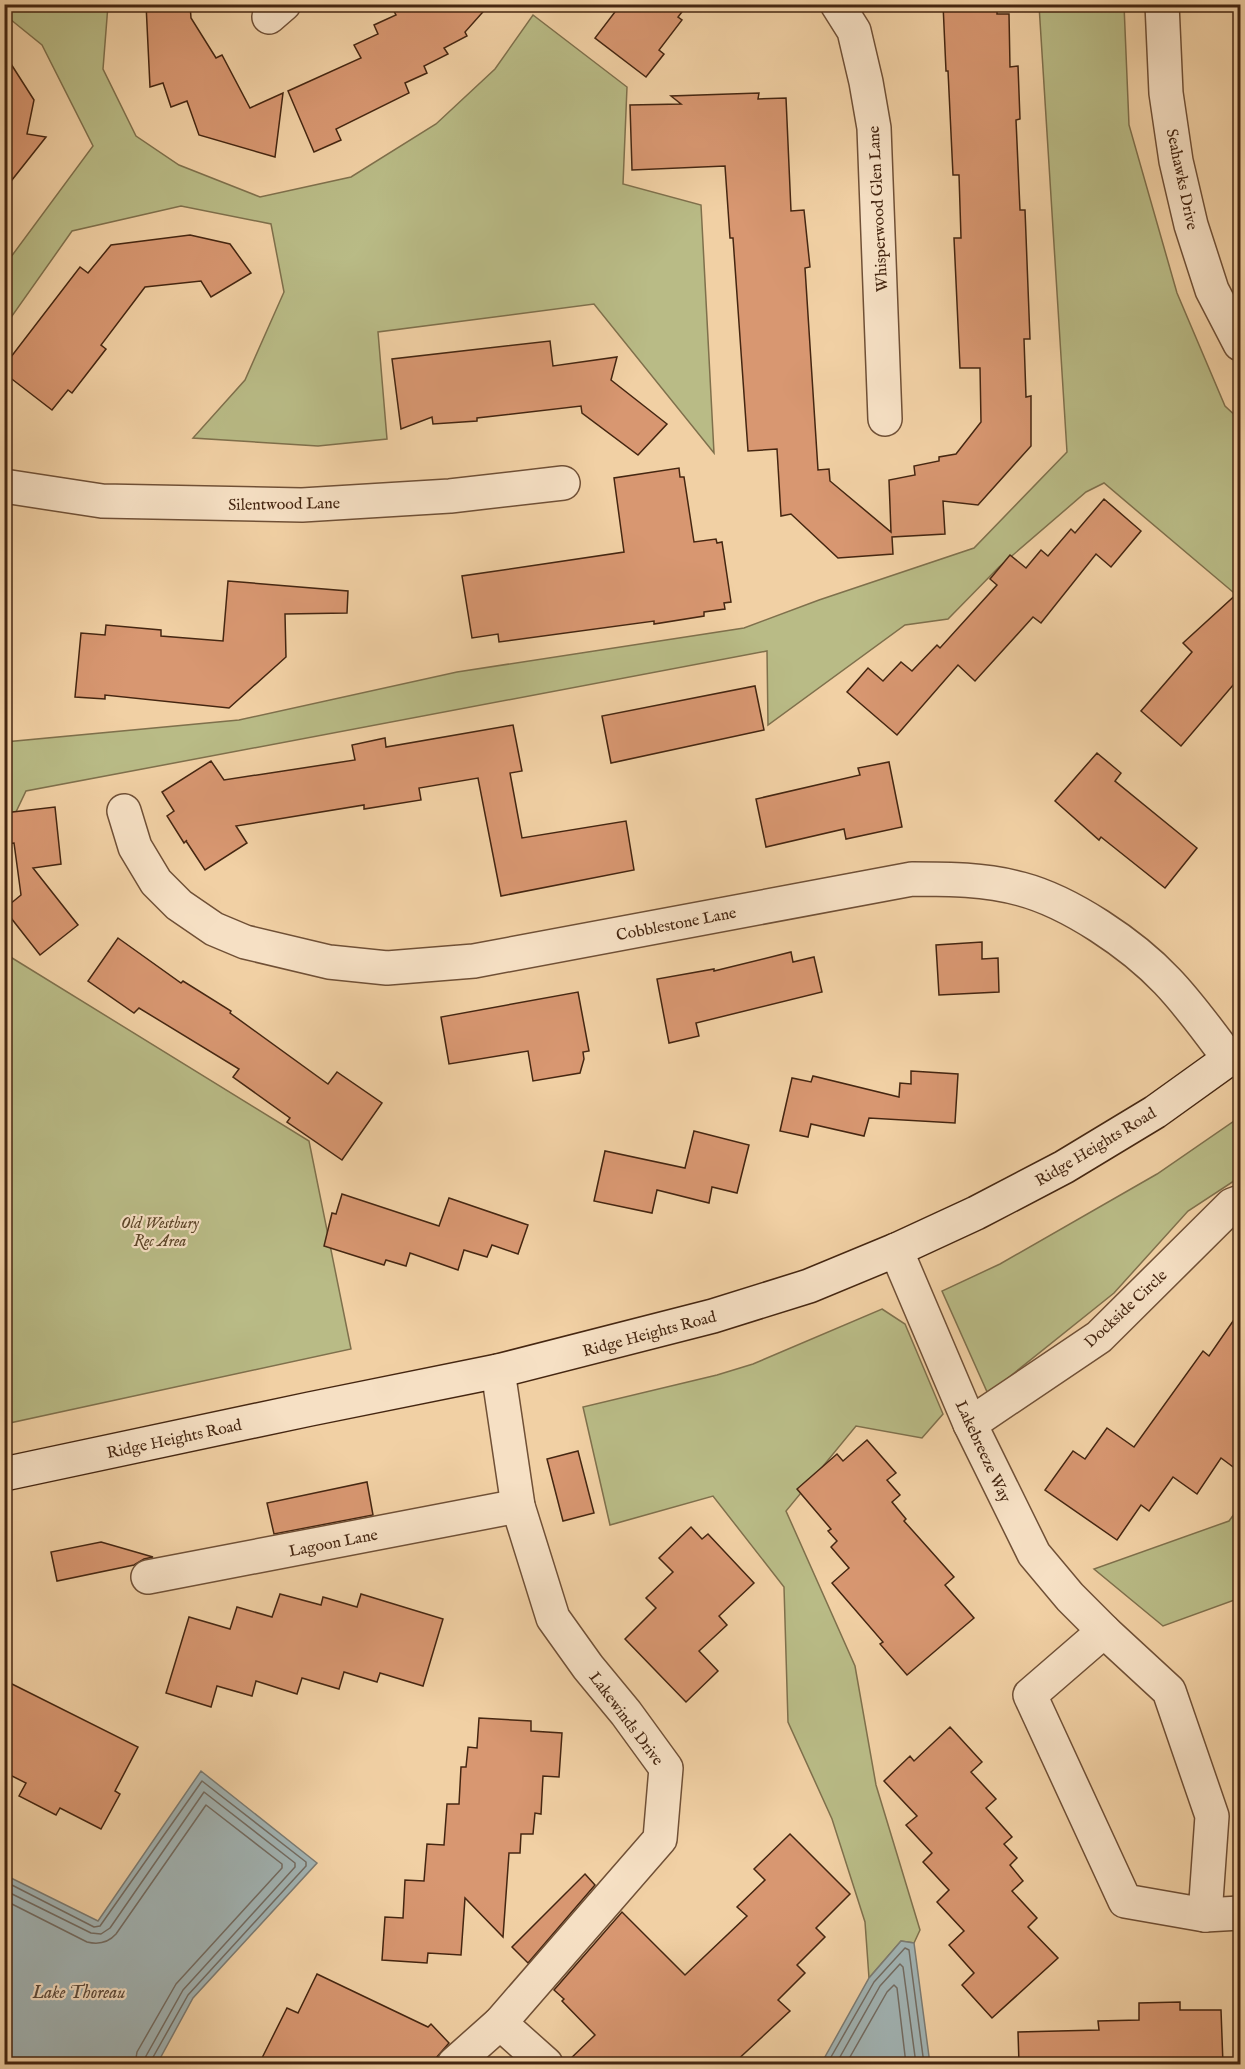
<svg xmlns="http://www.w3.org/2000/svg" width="1245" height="2069" viewBox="0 0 1245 2069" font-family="'IM FELL English',serif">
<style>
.green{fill:#b9bb86;stroke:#7f704c;stroke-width:1.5}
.water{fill:#a1b3b3;stroke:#7c7b72;stroke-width:1.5}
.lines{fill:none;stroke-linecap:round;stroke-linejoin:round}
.shore{stroke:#736c62;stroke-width:1.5}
.building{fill:#d89771;stroke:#452611;stroke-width:1.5}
.street-casing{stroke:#705036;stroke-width:36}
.secondary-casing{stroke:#452611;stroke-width:36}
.street{stroke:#f6e0c4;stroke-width:33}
.secondary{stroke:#f6e0c4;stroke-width:33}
.labels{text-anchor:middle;stroke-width:4.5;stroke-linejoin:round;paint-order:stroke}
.street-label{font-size:16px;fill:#452611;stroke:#f6e0c4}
.park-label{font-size:16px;font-style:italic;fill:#5c4428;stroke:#f6e0c4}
.water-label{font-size:18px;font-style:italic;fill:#5c493a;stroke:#f6e0c4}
</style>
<rect width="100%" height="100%" fill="#f1d0a4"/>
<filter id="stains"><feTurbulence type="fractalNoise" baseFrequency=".00333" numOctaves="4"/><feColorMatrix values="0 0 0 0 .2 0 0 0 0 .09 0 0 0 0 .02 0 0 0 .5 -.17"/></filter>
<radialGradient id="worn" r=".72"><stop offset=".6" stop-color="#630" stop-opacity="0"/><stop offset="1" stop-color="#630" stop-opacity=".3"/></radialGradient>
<g class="green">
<polygon points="5,4 108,5 103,69 136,136 179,165 260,197 351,177 436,124 495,69 533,15 627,87 623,184 701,205 714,453 594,304 378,332 387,439 318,446 193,438 245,380 284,292 271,224 181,206 72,231 5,326 5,265 93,146 42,45 5,15"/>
<polygon points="1039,5 1124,5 1129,125 1177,293 1225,406 1240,420 1240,598 1104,483 1086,492 999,567 948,619 905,625 768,725 767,651 26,791 5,835 5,742 239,720 457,672 744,628 819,600 974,548 1067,452"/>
<polygon points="4,953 309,1141 351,1349 5,1424"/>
<polygon points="1240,1117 1240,1177 1188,1211 1114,1293 988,1394 942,1291 1000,1264 1157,1174"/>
<polygon points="882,1309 905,1324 943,1414 922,1438 856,1426 786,1511 855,1666 876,1785 920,1930 914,1943 901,1941 869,1978 865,1922 832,1819 788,1722 784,1587 713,1496 610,1525 583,1407 717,1375 753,1364"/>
<polygon points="1240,1506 1240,1598 1163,1626 1094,1569 1229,1521"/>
</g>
<g class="water">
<polygon points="201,1771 317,1863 193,1998 157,2064 5,2064 5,1875 98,1921"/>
<polygon points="901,1941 914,1943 930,2064 821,2064 869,1978"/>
</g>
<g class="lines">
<g class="shore">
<polyline points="4,1881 94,1927 100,1926 202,1781 306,1862 306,1866 188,1995 152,2059 152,2064"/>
<polyline points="4,1890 91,1933 101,1934 110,1928 204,1792 295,1863 295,1867 183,1990 146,2056 144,2064"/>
<path d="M 4,1900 L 87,1942 C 99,1945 108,1943 116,1934 L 206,1805 L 282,1864 L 282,1868 L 176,1984 L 137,2052 L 135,2064"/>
<polyline points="827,2064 874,1982 905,1948 909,1950 924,2064"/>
<polyline points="836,2064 880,1986 900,1964 903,1967 916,2064"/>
<polyline points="846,2064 887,1992 894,1985 897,1988 906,2064"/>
</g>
</g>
<g class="building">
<polygon points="146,4 190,4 191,18 216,58 222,55 250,108 283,93 275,157 199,135 187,101 171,107 163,83 150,87"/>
<polygon points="390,4 490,4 465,32 467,36 444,48 448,54 424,66 427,73 405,83 409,93 336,129 341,140 314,152 288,91 361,58 354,45 378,34 374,25 396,15"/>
<polygon points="621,4 688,4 678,17 682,20 659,50 664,54 646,77 595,38"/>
<polygon points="943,4 997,4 997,14 1009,14 1010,67 1018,66 1020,119 1016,120 1020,210 1025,210 1030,339 1024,339 1026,397 1031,396 1031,446 978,505 943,501 945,534 892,537 893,554 838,558 791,514 781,516 777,449 748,451 733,238 730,238 725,166 632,170 630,105 681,104 671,96 759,93 758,99 786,98 791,211 804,210 810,267 805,268 818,470 829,469 830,481 891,532 889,480 915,475 914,466 939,461 939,457 956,454 981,422 980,368 960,368 954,238 961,238 959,175 953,175 948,71 946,71"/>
<polygon points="4,53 34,100 27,134 46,137 4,190"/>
<polygon points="190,235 230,244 251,273 211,297 201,281 145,287 101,345 106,349 72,393 68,390 52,410 4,373 4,366 80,267 88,273 111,245"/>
<polygon points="550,341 553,366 617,357 611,380 667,424 638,455 582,413 581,406 477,418 477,421 433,424 432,417 401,429 392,359"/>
<polygon points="679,468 680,477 684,477 694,542 716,539 717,543 722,542 731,602 724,603 725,609 704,612 704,616 654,624 654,621 499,642 498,634 472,638 462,576 624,552 614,478"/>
<polygon points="1104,499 1141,531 1111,567 1096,554 1041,623 1033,617 975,681 958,665 897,735 847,692 868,668 883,681 901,662 912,671 937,645 940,648 997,585 990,579 1010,555 1026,568 1041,550 1048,556 1071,529 1075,533"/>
<polygon points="228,581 348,591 347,613 285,614 286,657 229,708 105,695 105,699 75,697 81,633 105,635 106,625 161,630 161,636 223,641"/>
<polygon points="1240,591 1240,677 1181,746 1141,711 1192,652 1183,643"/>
<polygon points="755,686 764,730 611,763 602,716"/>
<polygon points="513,725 522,771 510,773 522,838 626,821 634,870 501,896 478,778 419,788 421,800 364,809 364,805 236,826 247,843 205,870 186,841 187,840 184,843 167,816 174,811 162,792 211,761 224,780 355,760 352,745 385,738 386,747"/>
<polygon points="1097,753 1121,773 1115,781 1197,848 1165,888 1101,837 1099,840 1055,801"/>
<polygon points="889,762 902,827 846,839 844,829 766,847 756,799 860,775 858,768"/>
<polygon points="55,807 61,864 33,868 78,925 40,955 4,909 21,895 14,843 4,844 4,813"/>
<polygon points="118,938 181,983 183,981 231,1011 230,1013 328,1084 337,1072 382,1103 342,1160 287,1122 290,1118 233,1077 239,1069 139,1008 134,1013 88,981"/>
<polygon points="982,942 982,959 998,958 999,992 939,995 936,945"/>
<polygon points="791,952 793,962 814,957 822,992 696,1023 699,1036 669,1043 657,979 714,969 714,971"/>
<polygon points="578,992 589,1051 583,1052 584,1059 580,1073 533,1081 528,1051 449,1064 441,1017"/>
<polygon points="911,1071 958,1074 955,1123 869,1118 864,1136 811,1124 808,1137 780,1131 792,1078 811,1082 813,1076 899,1097 900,1083 911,1084"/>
<polygon points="694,1131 749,1145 737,1193 712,1187 709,1203 657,1190 652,1213 594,1201 605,1151 685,1168"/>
<polygon points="342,1194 439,1226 449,1198 528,1225 518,1254 492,1245 487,1257 464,1250 458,1270 410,1253 406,1266 386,1260 384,1265 324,1246 332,1213 336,1214"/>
<polygon points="1240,1311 1240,1472 1221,1458 1197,1494 1173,1477 1149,1511 1141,1505 1117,1540 1045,1490 1073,1451 1085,1459 1107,1428 1134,1447 1203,1351 1209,1356"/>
<polygon points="867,1440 896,1473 887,1480 900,1495 892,1502 906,1519 904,1521 954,1577 945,1585 974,1618 907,1675 880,1644 883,1642 832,1583 849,1568 831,1547 837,1541 828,1531 831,1529 797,1489 837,1454 843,1461"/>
<polygon points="578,1451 594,1513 563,1521 547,1459"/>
<polygon points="367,1482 373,1515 274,1534 267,1503"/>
<polygon points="691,1527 702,1539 708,1534 754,1583 719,1616 727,1625 699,1651 718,1671 686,1702 625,1639 656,1608 646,1598 673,1572 659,1558"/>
<polygon points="101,1542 153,1557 144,1559 134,1565 57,1581 51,1552"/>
<polygon points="280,1594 321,1605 323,1597 357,1607 361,1594 443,1619 423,1686 380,1673 377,1682 344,1672 339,1689 302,1678 297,1694 256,1681 252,1696 217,1686 211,1707 166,1693 189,1617 230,1629 237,1607 272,1617"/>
<polygon points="4,1680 138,1747 115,1791 120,1794 101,1829 60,1808 56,1815 19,1796 26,1783 4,1772"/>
<polygon points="479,1718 531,1721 531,1731 562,1733 559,1777 543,1776 541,1814 535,1813 533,1834 521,1834 520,1853 509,1853 503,1937 465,1898 461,1955 428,1953 427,1963 382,1960 385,1917 403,1918 405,1880 424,1881 427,1844 444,1845 447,1804 459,1804 461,1767 466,1767 468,1747 477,1748"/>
<polygon points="950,1727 982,1762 971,1772 996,1799 986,1808 1012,1837 1004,1844 1017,1858 1010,1865 1023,1881 1012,1891 1037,1918 1028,1927 1058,1958 992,2018 962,1985 974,1973 949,1945 964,1931 937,1902 949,1890 923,1862 932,1853 906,1825 917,1816 884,1781 910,1756 914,1761"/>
<polygon points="790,1834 850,1894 816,1928 825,1937 797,1965 805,1973 778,2000 790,2011 733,2064 565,2064 595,2035 562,2001 564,1999 554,1990 622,1912 685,1975 747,1916 737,1907 765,1880 754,1869"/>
<polygon points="585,1874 595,1885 528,1963 512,1947"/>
<polygon points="317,1974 428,2027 431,2024 449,2043 436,2058 436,2064 259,2064 287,2008 298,2013"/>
<polygon points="1180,2002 1180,2010 1221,2010 1223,2064 1019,2064 1018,2032 1099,2030 1098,2021 1139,2020 1139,2003"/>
</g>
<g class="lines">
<g class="street-casing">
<g id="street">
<polyline points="837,4 854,31 866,82 874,128 885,419"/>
<polyline points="1162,4 1166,93 1176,161 1191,225 1212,290 1240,344"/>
<polyline points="269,17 284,4"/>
<polyline points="4,486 102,501 302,505 450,496 563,483"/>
<path d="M 124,811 L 135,847 L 156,882 L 179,905 L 214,929 L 245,942 L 329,962 L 387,968 L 474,961 L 912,879 C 948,879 985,879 1021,889 C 1070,902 1132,944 1167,981 C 1190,1005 1210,1033 1230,1060"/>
<polyline points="896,1250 970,1424 1034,1554 1070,1597 1104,1631"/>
<polyline points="970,1424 1099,1337 1232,1205 1240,1202"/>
<polyline points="148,1577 518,1506"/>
<polygon points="1104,1631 1169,1691 1212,1816 1205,1915 1125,1901 1030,1695"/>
<polyline points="1205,1915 1240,1913"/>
<polyline points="500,2023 546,2064"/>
<polyline points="454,2064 500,2023 660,1839 666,1768 626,1713 588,1667 553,1618 518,1506 498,1371"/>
</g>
</g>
<g class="secondary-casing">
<polyline id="secondary" points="4,1474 310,1409 498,1371 713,1316 809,1286 896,1250 976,1213 1064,1167 1155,1112 1240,1051"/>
</g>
<use href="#street" class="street"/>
<use href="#secondary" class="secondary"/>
</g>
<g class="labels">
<g class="street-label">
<text transform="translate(1183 179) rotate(78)" y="6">Seahawks Drive</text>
<text transform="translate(877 209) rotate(-93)" y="6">Whisperwood Glen Lane</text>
<text transform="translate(284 503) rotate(-1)" y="6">Silentwood Lane</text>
<text transform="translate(676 923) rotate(-11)" y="6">Cobblestone Lane</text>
<text transform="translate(1095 1146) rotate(-31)" y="6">Ridge Heights Road</text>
<text transform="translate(1125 1308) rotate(-43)" y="6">Dockside Circle</text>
<text transform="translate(649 1333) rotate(-15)" y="6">Ridge Heights Road</text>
<text transform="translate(174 1438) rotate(-12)" y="6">Ridge Heights Road</text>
<text transform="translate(984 1451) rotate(65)" y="6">Lakebreeze Way</text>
<text transform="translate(333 1542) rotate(-11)" y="6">Lagoon Lane</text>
<text transform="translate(627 1718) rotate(53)" y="6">Lakewinds Drive</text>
</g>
<g class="park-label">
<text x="160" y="1228">Old Westbury<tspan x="160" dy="18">Rec Area</tspan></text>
</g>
<g class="water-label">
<text x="79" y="1998">Lake Thoreau</text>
</g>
</g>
<rect width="1245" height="2069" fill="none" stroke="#f1d0a4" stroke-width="24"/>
<rect x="6" y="6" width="1233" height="2057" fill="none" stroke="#452611" stroke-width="3"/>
<rect x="12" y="12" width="1221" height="2045" fill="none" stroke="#452611" stroke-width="1.5"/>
<rect width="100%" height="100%" filter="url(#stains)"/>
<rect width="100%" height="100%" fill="url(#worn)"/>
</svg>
